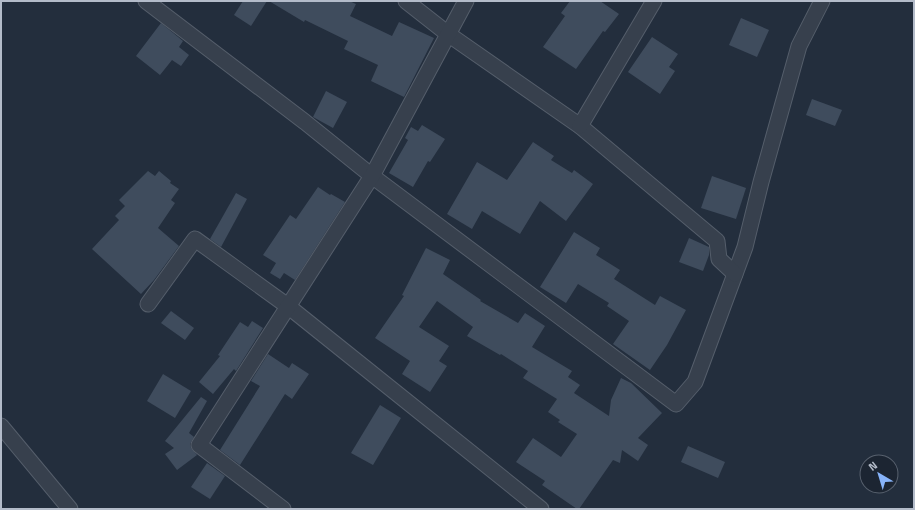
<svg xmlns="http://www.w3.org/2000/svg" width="915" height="510" viewBox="0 0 915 510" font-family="'Titillium Web',sans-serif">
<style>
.building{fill:#3f4c5d}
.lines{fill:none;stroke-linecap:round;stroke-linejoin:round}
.minor-casing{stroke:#555e6b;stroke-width:17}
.minor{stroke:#37404d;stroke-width:15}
</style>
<rect width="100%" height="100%" fill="#232e3d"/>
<g class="building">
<polygon points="243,1 267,1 251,26 234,15"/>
<polygon points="269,1 349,1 356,4 350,16 392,36 399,22 434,38 404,97 371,81 378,65 344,49 348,41 305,20 304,22"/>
<polygon points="570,1 600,1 619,14 605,32 603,31 576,69 543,47 565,16 561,13"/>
<polygon points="741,18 769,30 757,57 729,45"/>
<polygon points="161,23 183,41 179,47 189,55 181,66 172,60 160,75 136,56"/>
<polygon points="652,37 678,54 669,67 675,71 660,94 628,72"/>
<polygon points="326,91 347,102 333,128 313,117"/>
<polygon points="812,99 842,110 835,126 806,115"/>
<polygon points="422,125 445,139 430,162 428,161 413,187 389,173 408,140 405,138 411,127 418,131"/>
<polygon points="533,142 554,156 551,160 572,173 574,170 593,184 566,221 540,201 520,234 482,211 472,229 447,214 477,162 507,180"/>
<polygon points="148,171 155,176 159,171 171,181 170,183 179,189 171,200 175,203 158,228 179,246 154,280 141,294 92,249 119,220 115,216 125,206 119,200"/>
<polygon points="712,176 746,188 736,219 701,208"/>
<polygon points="318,187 330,195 331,194 345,202 295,280 284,273 280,279 270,273 276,263 263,255 290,215 296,219"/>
<polygon points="236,193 247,199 221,247 210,239"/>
<polygon points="574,232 600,248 596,255 620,270 614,279 655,305 660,296 686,310 667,345 650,370 613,344 629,321 607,306 609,303 578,284 566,303 540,287"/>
<polygon points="689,238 709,247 709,255 703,271 679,262"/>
<polygon points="426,248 450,260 443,274 481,300 480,301 518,323 525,313 545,326 532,347 572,371 568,377 580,385 574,393 609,416 611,400 621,378 631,383 662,413 638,438 648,445 638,461 622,450 620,463 613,460 579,509 577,509 542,485 545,481 516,462 533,438 561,457 577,434 558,422 560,420 548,412 557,399 523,378 528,371 501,354 500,355 467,336 473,327 437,301 419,327 449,346 439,361 447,366 430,392 402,374 410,361 375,338 404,296 402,295"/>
<polygon points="171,311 194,328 185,340 161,323"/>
<polygon points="252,321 263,328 236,371 234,369 213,394 199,382 220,356 218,355 240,322 248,327"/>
<polygon points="268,354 289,368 292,363 309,374 292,399 285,394 240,465 220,450 260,386 251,381"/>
<polygon points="163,374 191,391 175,418 147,401"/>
<polygon points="201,397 207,401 189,433 194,437 190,444 191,448 197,455 177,470 165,454 174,448 165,441"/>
<polygon points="380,405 401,418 373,465 351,453"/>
<polygon points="688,446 725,462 718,478 681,462"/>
<polygon points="207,463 225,476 210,499 191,487"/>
</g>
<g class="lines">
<g class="minor-casing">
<g id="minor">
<polyline points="146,1 305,122 372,176 676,404 695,382 745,247 761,182 799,46 822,1"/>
<polyline points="406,1 448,34 580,126 717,241 719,259 735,274"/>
<polyline points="580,126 654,1"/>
<polyline points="148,304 195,239 289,307 541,509"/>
<polyline points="1,426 70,509"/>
<polyline points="283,509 199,445 372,176 466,1"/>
</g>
</g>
<use href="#minor" class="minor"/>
</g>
<rect width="915" height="510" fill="none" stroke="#b3bbc9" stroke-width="4"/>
<g transform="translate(879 474) rotate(322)"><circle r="19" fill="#1c2532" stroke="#58616e"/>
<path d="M0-3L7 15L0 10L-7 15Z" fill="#87b3f9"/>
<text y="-6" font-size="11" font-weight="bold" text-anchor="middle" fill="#b3bbc9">N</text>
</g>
</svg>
